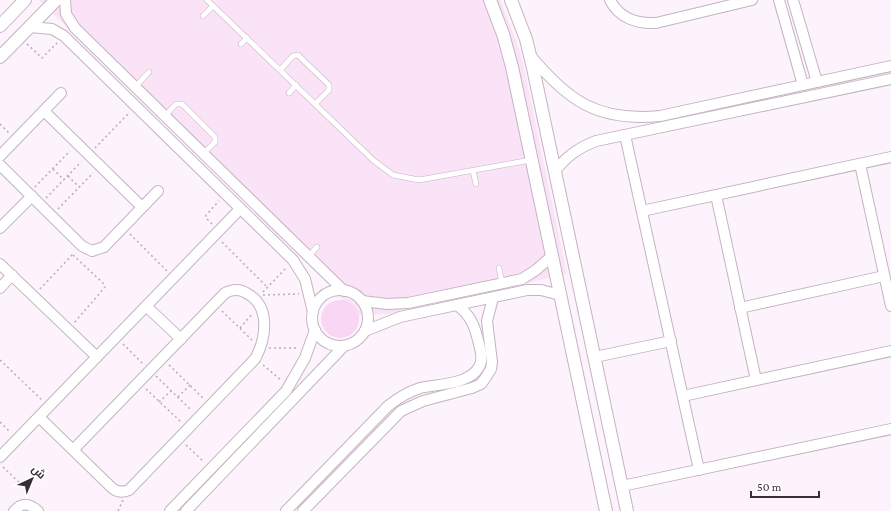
<svg xmlns="http://www.w3.org/2000/svg" width="891" height="511" viewBox="0 0 891 511" font-family="'Crimson Pro',Cairo,serif">
<style>
.built{fill:#fbe3f7}
.green{fill:#fad6f5}
.lines{fill:none;stroke-linecap:round;stroke-linejoin:round}
.service-casing{stroke:#c4b4c1;stroke-width:6}
.minor-casing{stroke:#c4b4c1;stroke-width:12}
.tertiary-casing{stroke:#c4b4c1;stroke-width:14}
.path{stroke:#b6aeb5;stroke-width:1.5;stroke-dasharray:2 3;stroke-linecap:butt}
.service{stroke:#fff;stroke-width:5}
.minor{stroke:#fff;stroke-width:10}
.tertiary{stroke:#fff;stroke-width:12}
</style>
<rect width="100%" height="100%" fill="#fdf3fc"/>
<polygon class="built" points="39,0 500,0 516,40 523,63 567,274 387,314 347,316 344,302 333,287"/>
<circle class="green" cx="340" cy="319" r="19"/>
<g class="lines">
<g class="service-casing">
<g id="service">
<polyline points="207,0 373,160 393,175 419,180 531,160"/>
<polyline points="203,16 213,6"/>
<polyline points="241,44 247,38"/>
<polyline points="280,70 293,56 298,55 329,85 329,90 315,104"/>
<polyline points="135,87 149,72"/>
<polyline points="289,93 296,85"/>
<polyline points="165,116 176,104 182,104 215,137 215,142 203,154"/>
<polyline points="473,171 476,184"/>
<polyline points="309,256 317,247"/>
<polyline points="499,268 502,283"/>
</g>
</g>
<g class="minor-casing">
<g id="minor">
<polyline points="65,0 66,14 75,28 344,291"/>
<path d="M 610,0 C 619,18 637,24 656,23 L 752,0"/>
<polyline points="779,0 803,85"/>
<polyline points="793,0 817,82"/>
<polyline points="30,27 52,29 64,36 293,260 305,279 313,312"/>
<path d="M 530,55 C 568,101 598,122 660,116 L 891,66"/>
<polyline points="44,111 142,207"/>
<polyline points="625,135 699,470"/>
<polyline points="0,156 61,93"/>
<polyline points="860,164 891,306"/>
<polyline points="0,165 82,246 92,251 104,247 158,191"/>
<path d="M 555,171 C 567,156 578,148 596,141 L 891,79"/>
<polyline points="716,195 756,380"/>
<polyline points="642,211 891,157"/>
<polyline points="0,228 32,196"/>
<polyline points="0,264 97,357"/>
<polyline points="0,288 12,275"/>
<circle cx="340" cy="318" r="28"/>
<polyline points="362,301 387,304 408,303 522,279 536,270 552,256"/>
<polyline points="146,306 181,339"/>
<polyline points="740,308 884,276"/>
<polyline points="365,331 400,317 527,290 541,290 560,295"/>
<polyline points="595,357 671,341"/>
<polyline points="683,396 891,351"/>
<path d="M 39,417 L 111,487 C 116,492 122,493 129,490 L 255,359 C 266,339 271,307 248,294 C 241,289 233,289 225,293 L 73,450"/>
<polyline points="0,457 240,209"/>
<polyline points="622,486 891,429"/>
<path d="M 14,511 C 22,502 29,503 38,511"/>
<polyline points="170,511 286,391 305,358 315,330"/>
<polyline points="186,511 344,346"/>
<path d="M 286,511 L 388,406 C 398,398 408,392 420,388 C 437,384 469,385 479,367 C 484,359 480,349 478,340 C 474,324 470,315 457,305"/>
<polyline points="303,511 401,411 423,401 472,388 481,384 486,377 491,369 492,362 487,321 493,298"/>
</g>
</g>
<g class="tertiary-casing">
<g id="tertiary">
<polyline points="490,0 503,34 512,67 606,511"/>
<polyline points="511,0 526,39 533,68 627,511"/>
<polyline points="0,26 25,0"/>
<polyline points="0,57 56,0"/>
</g>
</g>
<g class="path">
<polyline points="27,44 42,58 57,43"/>
<polyline points="0,124 9,133"/>
<polyline points="95,148 129,113"/>
<polyline points="53,169 64,180"/>
<polyline points="68,176 79,187"/>
<polyline points="35,187 70,151"/>
<polyline points="46,198 81,162"/>
<polyline points="58,209 93,173"/>
<polyline points="212,224 206,218 206,215 219,201"/>
<polyline points="130,234 167,271"/>
<polyline points="222,242 267,287"/>
<polyline points="73,255 104,284 105,287 74,323"/>
<polyline points="40,289 73,254"/>
<polyline points="263,292 286,268"/>
<polyline points="263,295 299,294"/>
<polyline points="222,311 252,340"/>
<polyline points="240,328 253,313"/>
<polyline points="123,344 143,364"/>
<polyline points="269,348 299,348"/>
<polyline points="0,360 42,400"/>
<polyline points="169,365 204,399"/>
<polyline points="263,365 281,380"/>
<polyline points="156,376 192,411"/>
<polyline points="146,389 181,422"/>
<polyline points="178,397 190,385"/>
<polyline points="159,402 171,391"/>
<polyline points="0,422 10,432"/>
<polyline points="186,445 204,462"/>
<polyline points="3,467 21,484 30,496"/>
<polyline points="118,511 123,500"/>
</g>
<use href="#service" class="service"/>
<use href="#minor" class="minor"/>
<use href="#tertiary" class="tertiary"/>
</g>
<g transform="translate(32 479) rotate(44)" stroke="#ffffff" stroke-width="3" paint-order="stroke">
<path d="M0-3L7 15L0 10L-7 15Z" fill="#363035"/>
<text y="-6" font-size="11" font-weight="bold" text-anchor="middle" fill="#363035">ش</text>
</g>
<path d="M751 491v6h68v-6" fill="none" stroke="#363035" stroke-width="2"/>
<text x="757" y="491" font-size="12" fill="#363035" stroke="#ffffff" stroke-width="3" paint-order="stroke">50 m</text>
</svg>
